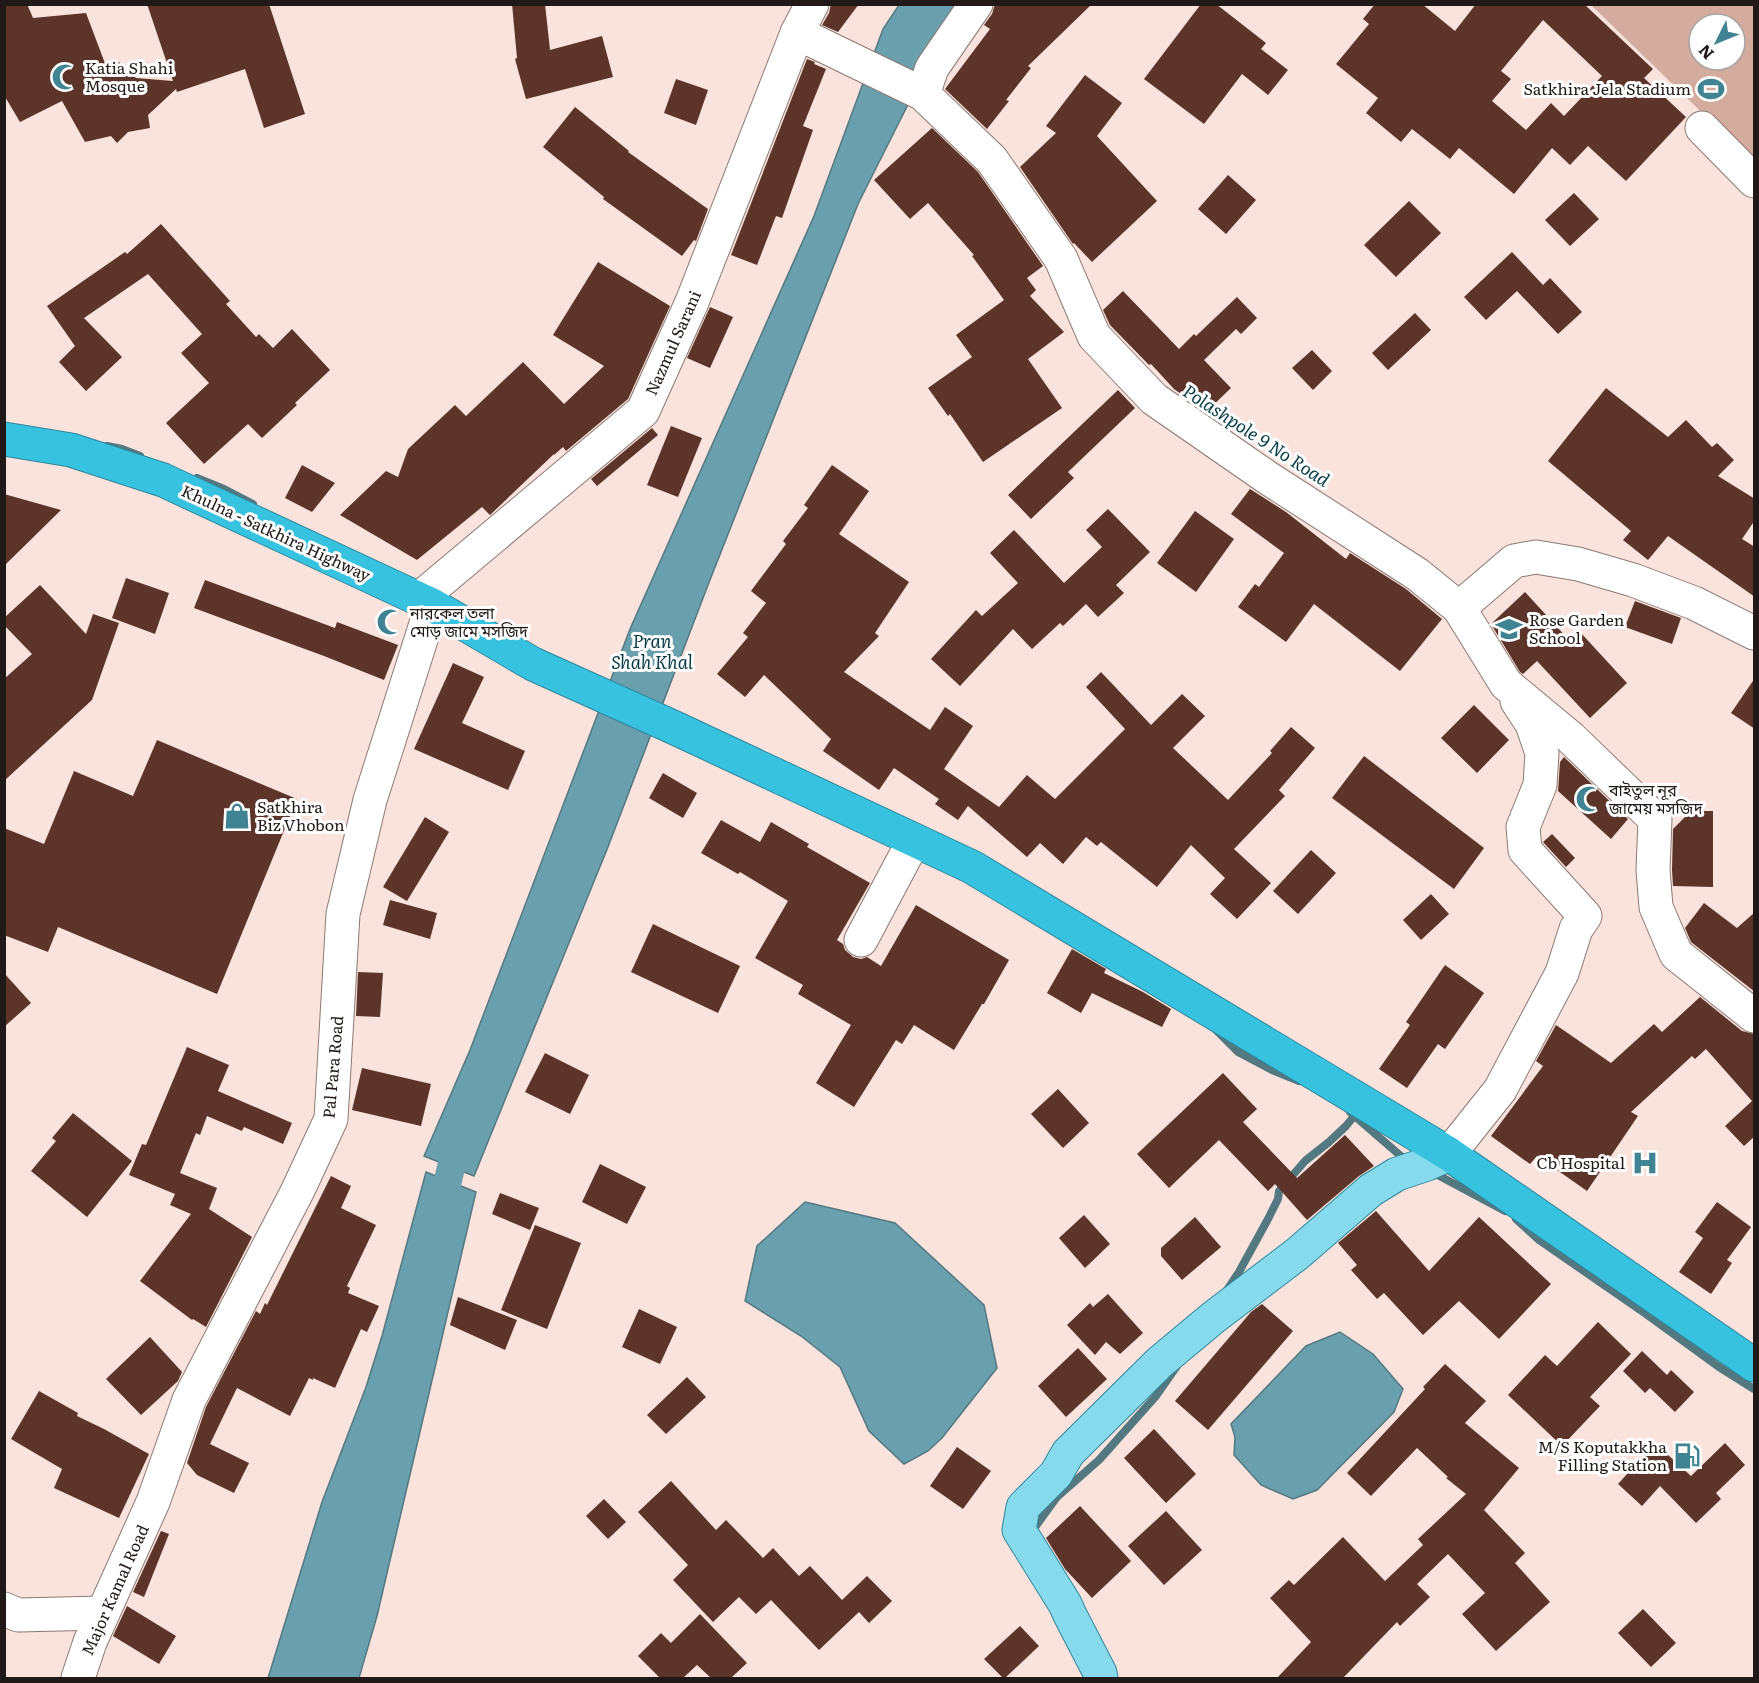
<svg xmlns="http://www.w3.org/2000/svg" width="1759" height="1683" viewBox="0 0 1759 1683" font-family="Literata,'Noto Sans Bengali',serif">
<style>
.green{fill:#d4ab9f;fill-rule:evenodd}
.water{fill:#6aa0ad;stroke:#547880;stroke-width:1.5}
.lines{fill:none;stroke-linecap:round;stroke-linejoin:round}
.stream{stroke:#547880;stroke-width:8}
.canal{stroke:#6aa0ad;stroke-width:28}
.building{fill:#5c3429;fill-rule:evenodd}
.minor-casing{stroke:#8d7973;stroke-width:35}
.major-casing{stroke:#2f879a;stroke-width:35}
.highway-casing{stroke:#2f879a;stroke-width:35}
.minor{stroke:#fff;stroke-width:33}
.major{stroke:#87daec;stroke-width:33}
.highway{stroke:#37c2e0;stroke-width:33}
.labels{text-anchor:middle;stroke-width:6;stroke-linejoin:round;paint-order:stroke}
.poi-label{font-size:16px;fill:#211917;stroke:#fff;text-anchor:start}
.street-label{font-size:16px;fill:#211917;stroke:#fff}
.water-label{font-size:18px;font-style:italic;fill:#073c47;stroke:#fff}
</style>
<rect width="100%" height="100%" fill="#f9e3dc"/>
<path class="green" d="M 1591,5 L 1754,5 L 1754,163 ZM 1699,24 L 1735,24 L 1735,60 L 1699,60 Z"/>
<g class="water">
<polygon points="899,5 958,5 858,204 708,585 608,847 474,1176 424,1156 470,1050 630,629 814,216 883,29"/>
<polygon points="426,1172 476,1192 377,1616 359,1678 268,1678 322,1502 366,1387 382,1336"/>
<polygon points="805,1202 895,1223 984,1305 997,1368 942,1438 928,1451 904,1464 869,1431 840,1367 801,1336 745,1301 757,1246"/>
<polygon points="1340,1332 1373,1354 1403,1389 1394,1412 1317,1490 1293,1499 1261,1485 1234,1455 1235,1437 1231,1424 1306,1346"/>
</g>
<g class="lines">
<g class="stream">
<polyline points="107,446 122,449 140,456"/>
<polyline points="197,478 224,489 253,504"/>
<polyline points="1216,1030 1238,1052 1272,1070 1299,1081"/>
<polyline points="1350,1112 1402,1157 1410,1160"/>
<polyline points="1432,1172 1505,1211"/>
<polyline points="1516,1219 1539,1240 1646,1314 1719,1367 1754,1389"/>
<polyline points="1227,1290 1239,1272 1268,1219 1278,1199 1279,1191 1305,1161 1329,1142 1346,1126 1355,1115"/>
<polyline points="1030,1534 1057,1497 1099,1460 1156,1396 1177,1366"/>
</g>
<polyline class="canal" points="439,1218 454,1155 463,1130"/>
</g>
<g class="building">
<polygon points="4,4 27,4 33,18 86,13 109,74 119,62 136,78 173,81 147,4 269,4 305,114 264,128 245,69 177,92 176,89 148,115 150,128 128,132 117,143 111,136 85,142 62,101 20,122 4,95"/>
<polygon points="512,4 545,4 550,50 602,36 613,77 526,99 515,59 517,58"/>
<polygon points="831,4 859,4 838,32 822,25 829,13"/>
<polygon points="995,4 1092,4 1028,66 1031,68 1006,100 1009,101 987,129 945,89 990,29 984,25 992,14"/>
<polygon points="1201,4 1216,4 1266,43 1261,49 1288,70 1268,95 1242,74 1204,124 1144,79"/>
<path d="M 1375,4 L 1422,4 L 1455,31 L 1476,4 L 1584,4 L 1653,69 L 1644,78 L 1686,117 L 1626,181 L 1588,146 L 1570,165 L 1552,148 L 1514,194 L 1459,148 L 1450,159 L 1412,129 L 1401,142 L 1366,113 L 1378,98 L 1336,64 L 1369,24 L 1363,19 ZM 1543,20 L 1602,76 L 1564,116 L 1551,103 L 1526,130 L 1492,101 L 1511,79 L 1501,71 Z"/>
<polygon points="807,59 815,62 814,64 826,69 803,126 813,130 782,218 776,216 757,265 731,255"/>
<polygon points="1085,75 1122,103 1097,136 1157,201 1092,262 1074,243 1073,244 1020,167 1056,133 1046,126"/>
<polygon points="676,79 708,90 696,125 664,113"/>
<polygon points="575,107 629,151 628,152 708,209 696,241 694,240 682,256 603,199 604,197 543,147"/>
<polygon points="932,128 978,172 1043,266 1027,278 1036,290 1030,296 1064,332 1028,359 1062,408 983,462 950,414 948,416 928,388 972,357 956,335 1004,300 972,256 974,255 928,203 910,219 874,180"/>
<polygon points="1228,175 1256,200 1226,234 1198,209"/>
<polygon points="1574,193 1599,219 1570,246 1545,220"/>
<polygon points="1409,201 1441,233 1396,277 1364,245"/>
<polygon points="161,224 230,301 226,304 256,337 259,334 273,348 292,329 330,370 295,403 297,405 262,438 248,424 204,464 166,423 209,383 181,353 202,334 148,274 84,318 122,357 86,391 59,362 75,346 47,306 125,252 127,254"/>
<polygon points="1512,252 1543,285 1550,278 1582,312 1558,334 1517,291 1486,320 1464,297"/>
<polygon points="598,262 670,306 628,399 566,451 563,447 554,455 554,454 490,515 482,507 417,560 340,515 386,471 398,477 408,449 455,405 466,416 523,362 564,404 604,366 553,335"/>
<polygon points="1123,291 1179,349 1194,334 1196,336 1237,297 1257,318 1241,334 1236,329 1204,360 1231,388 1206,412 1174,389 1151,364 1149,365 1110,325 1103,310"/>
<polygon points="710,307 733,317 710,368 687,358"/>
<polygon points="1415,313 1431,330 1388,370 1372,353"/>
<polygon points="1312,350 1332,371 1313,390 1292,368"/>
<polygon points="1606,388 1668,437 1686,420 1712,447 1717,443 1734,460 1718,476 1755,499 1755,520 1742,539 1755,547 1755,597 1668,536 1648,560 1623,540 1631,531 1548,461"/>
<polygon points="1118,390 1135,408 1068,472 1074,478 1031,519 1008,495"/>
<polygon points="671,426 702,438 678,497 647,485"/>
<polygon points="652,428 658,435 597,486 591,479"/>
<polygon points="302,465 335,483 312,512 285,498"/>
<polygon points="832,465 869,491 839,534 909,582 875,633 879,636 844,672 930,730 945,707 973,726 944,769 999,807 1027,775 1055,799 1125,729 1086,687 1101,672 1151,725 1182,694 1205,716 1173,748 1228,800 1272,753 1270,751 1291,727 1315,748 1279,790 1285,796 1234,849 1271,883 1237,919 1210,894 1225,878 1191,845 1157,887 1101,842 1097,846 1086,837 1063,864 1040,843 1027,857 968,806 958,820 935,804 939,799 894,768 879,790 823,751 831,739 764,675 745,697 717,674 748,637 743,633 766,603 751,591 786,544 783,541 808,508 804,505"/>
<polygon points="1250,489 1286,512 1346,559 1350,553 1406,589 1442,619 1400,671 1314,604 1286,642 1238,607 1255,584 1259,587 1284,553 1231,514"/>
<polygon points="4,494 61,510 4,566"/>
<polygon points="1108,509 1150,552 1116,585 1124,593 1098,617 1086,604 1063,626 1060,623 1032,649 1013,629 960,686 931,659 976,610 982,616 1018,583 990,553 1014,530 1064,583 1102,547 1086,530"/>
<polygon points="1195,511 1234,539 1196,592 1157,563"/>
<polygon points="126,578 169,593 155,634 112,618"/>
<polygon points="205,580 335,628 337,622 398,645 384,680 324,656 194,608"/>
<polygon points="40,585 86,634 93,614 119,623 92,700 4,781 4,679 32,654 4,625 4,618"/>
<polygon points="1525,592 1570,641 1580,632 1627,683 1590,718 1537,661 1523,674 1520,672 1491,624"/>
<polygon points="1635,601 1681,618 1672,644 1625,627"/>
<polygon points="453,663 484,677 462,723 525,751 508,790 414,749"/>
<polygon points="1755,678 1755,729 1731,713"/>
<polygon points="1474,705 1509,740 1477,773 1441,738"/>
<polygon points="157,740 297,799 217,994 58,927 48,952 4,935 4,828 44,844 74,771 133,796"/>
<polygon points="1364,756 1484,848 1454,889 1332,798"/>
<polygon points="1564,757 1628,819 1611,839 1558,791 1560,762"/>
<polygon points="663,773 697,793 683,818 649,798"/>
<polygon points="1691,811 1713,811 1713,887 1673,886 1672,870 1673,829"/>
<polygon points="425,817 449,832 407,901 383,887"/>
<polygon points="721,820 760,842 771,822 809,844 807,847 870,883 837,940 843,944 845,950 853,957 861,959 867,957 881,966 916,905 1009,960 984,1004 982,1004 954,1050 914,1025 902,1044 896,1040 854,1107 816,1083 851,1025 798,994 803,985 755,958 788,901 740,872 738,874 701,853"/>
<polygon points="1552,834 1575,858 1566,867 1543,842"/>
<polygon points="1311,850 1336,873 1298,914 1273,891"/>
<polygon points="1431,894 1449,914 1421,940 1403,920"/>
<polygon points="390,900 437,913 430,939 383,925"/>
<polygon points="1704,903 1737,928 1755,912 1755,992 1691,942 1685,928"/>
<polygon points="653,924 740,966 718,1013 631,972"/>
<polygon points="1072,949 1106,969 1104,973 1143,992 1171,1009 1162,1027 1092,993 1081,1013 1047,993"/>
<polygon points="1445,965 1484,993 1445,1049 1438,1044 1407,1088 1379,1069 1410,1025 1406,1022"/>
<polygon points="358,972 383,973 380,1017 356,1016"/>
<polygon points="4,973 31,1003 4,1027"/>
<polygon points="1700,997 1742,1031 1755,1034 1755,1136 1744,1146 1725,1126 1752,1101 1706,1049 1695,1059 1692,1056 1631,1112 1638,1116 1587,1191 1537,1156 1530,1164 1491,1136 1543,1066 1536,1061 1556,1025 1611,1063 1654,1024 1662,1032"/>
<polygon points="187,1047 229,1065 218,1091 292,1123 283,1144 244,1127 242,1131 207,1116 200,1135 196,1133 180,1173 217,1188 209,1209 252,1237 206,1327 193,1319 192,1320 140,1281 191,1214 170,1205 175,1194 129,1175 142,1144 146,1145"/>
<polygon points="545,1053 589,1075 570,1114 525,1092"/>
<polygon points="362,1068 431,1084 421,1126 352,1110"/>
<polygon points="1223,1073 1257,1109 1243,1122 1297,1178 1345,1135 1374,1166 1359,1176 1307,1220 1275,1184 1268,1191 1219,1140 1169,1188 1137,1154"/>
<polygon points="1058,1089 1089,1123 1063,1148 1031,1114"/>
<polygon points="73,1113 132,1161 87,1217 31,1171 56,1141 52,1138"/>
<polygon points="600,1164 646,1187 627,1224 582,1202"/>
<polygon points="331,1176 351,1186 341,1208 376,1225 347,1286 350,1288 348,1293 379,1306 367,1332 361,1329 335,1388 313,1378 313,1380 309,1378 290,1416 237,1388 210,1444 249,1463 234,1493 197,1475 187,1463 206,1407 256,1311 260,1314 265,1303 267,1305"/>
<polygon points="500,1193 539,1208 530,1230 492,1214"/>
<polygon points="1717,1202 1751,1227 1727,1260 1732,1263 1711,1294 1679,1272 1703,1238 1695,1232"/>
<polygon points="1376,1211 1429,1271 1479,1217 1551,1284 1499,1339 1459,1301 1423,1335 1384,1293 1377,1299 1351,1270 1357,1265 1338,1243"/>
<polygon points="1084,1215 1110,1244 1085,1268 1059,1238"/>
<polygon points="1195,1217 1221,1247 1182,1280 1161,1256 1161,1248"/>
<polygon points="535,1225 581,1243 547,1329 501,1310"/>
<polygon points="1108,1294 1143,1333 1120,1354 1106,1342 1095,1355 1067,1325 1090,1303 1093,1307"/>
<polygon points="458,1297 517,1320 505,1350 450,1325"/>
<polygon points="1262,1304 1293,1331 1208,1430 1175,1401 1251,1312"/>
<polygon points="639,1309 677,1327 660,1364 622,1347"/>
<polygon points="1598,1322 1631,1354 1590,1397 1600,1406 1562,1446 1508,1395 1545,1355 1557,1366"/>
<polygon points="150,1337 182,1372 178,1381 141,1415 106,1379"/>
<polygon points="1078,1348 1107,1379 1066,1417 1038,1386"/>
<polygon points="1642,1351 1667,1375 1671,1370 1694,1392 1675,1412 1650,1388 1645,1393 1623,1371"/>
<polygon points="1445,1364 1486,1401 1465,1423 1519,1468 1484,1510 1525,1553 1515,1563 1550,1602 1496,1651 1462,1614 1485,1593 1448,1554 1417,1584 1430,1597 1400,1626 1397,1622 1343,1678 1277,1678 1311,1642 1270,1598 1289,1580 1294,1585 1343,1537 1385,1581 1423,1545 1418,1539 1466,1494 1446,1478 1448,1477 1417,1448 1371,1496 1347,1473 1425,1389 1423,1387"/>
<polygon points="687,1377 706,1397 666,1434 647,1415"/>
<polygon points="39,1391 78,1413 77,1416 104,1429 149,1454 119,1518 54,1488 62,1469 11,1439"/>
<polygon points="1154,1429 1196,1474 1166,1503 1124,1458"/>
<polygon points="1655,1443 1691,1476 1725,1443 1745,1465 1716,1493 1721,1499 1696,1523 1660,1486 1642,1506 1618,1484"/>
<polygon points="957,1447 991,1471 963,1509 930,1486"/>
<polygon points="671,1481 716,1530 726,1520 763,1558 773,1548 799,1576 810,1566 842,1600 867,1576 892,1601 869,1623 859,1612 819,1650 771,1600 756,1614 739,1597 713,1622 673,1580 688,1565 638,1512"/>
<polygon points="604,1499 626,1522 608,1539 586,1516"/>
<polygon points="1080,1506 1131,1561 1092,1598 1065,1569 1046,1538"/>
<polygon points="1166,1511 1202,1550 1164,1585 1128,1546"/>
<polygon points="161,1531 169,1534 144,1597 133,1592"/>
<polygon points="127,1606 176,1636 159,1664 113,1636"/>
<polygon points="1643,1609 1676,1643 1651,1667 1618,1633"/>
<polygon points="700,1614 747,1663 731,1678 711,1678 697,1665 683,1678 660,1678 638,1656 661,1633 671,1643"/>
<polygon points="1020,1626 1039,1646 1005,1678 1003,1678 984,1659"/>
</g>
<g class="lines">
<g class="minor-casing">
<g id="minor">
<polyline points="797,33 923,94 992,160 1061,259 1094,336 1154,399 1268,478 1417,574 1459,608"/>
<polyline points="923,94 932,68 976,4"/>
<polyline points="1702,128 1754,181"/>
<polyline points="419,599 643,411 692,302 797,33 812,4"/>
<polyline points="1754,633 1694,603 1633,580 1578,564 1536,557 1514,561 1459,608 1506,684 1571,738 1655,819 1653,870 1656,907 1676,954 1754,1016"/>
<polyline points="861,940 914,840"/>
<polyline points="1449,1154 1500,1090 1562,973 1576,929 1585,916 1525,850 1523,827 1540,785 1542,753 1532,724 1517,701"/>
<polyline points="4,1609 18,1615 103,1613"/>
<polyline points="78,1678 90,1642 153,1502 189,1400 298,1190 331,1119 343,914 370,800 432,605"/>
</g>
</g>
<g class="major-casing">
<polyline id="major" points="1101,1678 1100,1673 1070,1615 1065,1604 1019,1530 1023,1507 1056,1474 1068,1453 1160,1362 1214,1317 1297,1254 1371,1190 1397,1174 1427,1164 1449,1154"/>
</g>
<g class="highway-casing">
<polyline id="highway" points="4,439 71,450 163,480 432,605 533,664 675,728 972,867 1449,1154 1754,1365"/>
</g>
<use href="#minor" class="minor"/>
<use href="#major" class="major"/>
<use href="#highway" class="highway"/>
</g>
<defs>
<g id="mosque-bare" transform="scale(2.07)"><path d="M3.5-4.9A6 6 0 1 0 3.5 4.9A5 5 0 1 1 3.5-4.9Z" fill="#408393" stroke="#fff" stroke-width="2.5" paint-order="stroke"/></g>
<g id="stadium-bare" transform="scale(2.07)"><path d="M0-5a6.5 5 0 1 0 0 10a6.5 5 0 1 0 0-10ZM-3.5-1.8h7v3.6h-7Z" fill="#408393" stroke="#fff" stroke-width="2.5" paint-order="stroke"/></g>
<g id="school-bare" transform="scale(2.07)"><path d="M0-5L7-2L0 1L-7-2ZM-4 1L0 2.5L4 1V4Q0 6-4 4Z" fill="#408393" stroke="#fff" stroke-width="2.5" paint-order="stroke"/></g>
<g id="shop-bare" transform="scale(2.07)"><path d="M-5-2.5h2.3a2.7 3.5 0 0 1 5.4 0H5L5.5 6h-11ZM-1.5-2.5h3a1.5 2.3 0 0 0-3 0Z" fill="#408393" stroke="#fff" stroke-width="2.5" paint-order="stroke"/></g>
<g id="hospital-bare" transform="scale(2.07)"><path d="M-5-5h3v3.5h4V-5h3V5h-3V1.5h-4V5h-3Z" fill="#408393" stroke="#fff" stroke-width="2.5" paint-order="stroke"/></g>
<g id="fuel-bare" transform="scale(2.07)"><path d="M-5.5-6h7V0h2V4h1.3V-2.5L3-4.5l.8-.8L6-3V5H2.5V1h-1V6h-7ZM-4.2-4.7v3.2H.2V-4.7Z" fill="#408393" stroke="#fff" stroke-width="2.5" paint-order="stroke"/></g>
</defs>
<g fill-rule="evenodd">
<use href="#mosque-bare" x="65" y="77"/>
<use href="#stadium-bare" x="1711" y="89"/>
<use href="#mosque-bare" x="390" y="622"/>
<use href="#school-bare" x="1509" y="629"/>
<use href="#mosque-bare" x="1589" y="799"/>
<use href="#shop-bare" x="237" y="816"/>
<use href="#hospital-bare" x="1645" y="1163"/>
<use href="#fuel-bare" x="1687" y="1456"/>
</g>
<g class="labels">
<g class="poi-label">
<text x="85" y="74">Katia Shahi<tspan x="85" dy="18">Mosque</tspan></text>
<text x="1691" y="95" text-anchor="end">Satkhira Jela Stadium</text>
<text x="410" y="619">নারকেল তলা<tspan x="410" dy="18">মোড় জামে মসজিদ</tspan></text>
<text x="1529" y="626">Rose Garden<tspan x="1529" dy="18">School</tspan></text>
<text x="1609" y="796">বাইতুল নূর<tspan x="1609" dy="18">জামেয় মসজিদ</tspan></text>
<text x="257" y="813">Satkhira<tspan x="257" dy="18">Biz Vhobon</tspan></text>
<text x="1625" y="1169" text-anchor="end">Cb Hospital</text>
<text x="1667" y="1453" text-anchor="end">M/S Koputakkha<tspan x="1667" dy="18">Filling Station</tspan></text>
</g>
<g class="street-label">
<text transform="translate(673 343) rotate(-66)" y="6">Nazmul Sarani</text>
<text transform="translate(276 533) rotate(25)" y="6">Khulna - Satkhira Highway</text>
<text transform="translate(333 1067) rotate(-85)" y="6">Pal Para Road</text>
<text transform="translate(115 1590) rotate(-66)" y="6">Major Kamal Road</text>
</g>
<g class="water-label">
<text transform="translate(1256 436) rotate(33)" y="6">Polashpole 9 No Road</text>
<text x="652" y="648">Pran<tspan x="652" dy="21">Shah Khal</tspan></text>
</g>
</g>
<rect width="1759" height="1683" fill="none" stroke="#211917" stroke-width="12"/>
<g transform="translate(1717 42) rotate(227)"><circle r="28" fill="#ffffff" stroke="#a6a3a2" stroke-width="1.5"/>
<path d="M0-4.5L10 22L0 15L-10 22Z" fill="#408393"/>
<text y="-9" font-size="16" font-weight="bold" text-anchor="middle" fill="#211917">N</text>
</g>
</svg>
